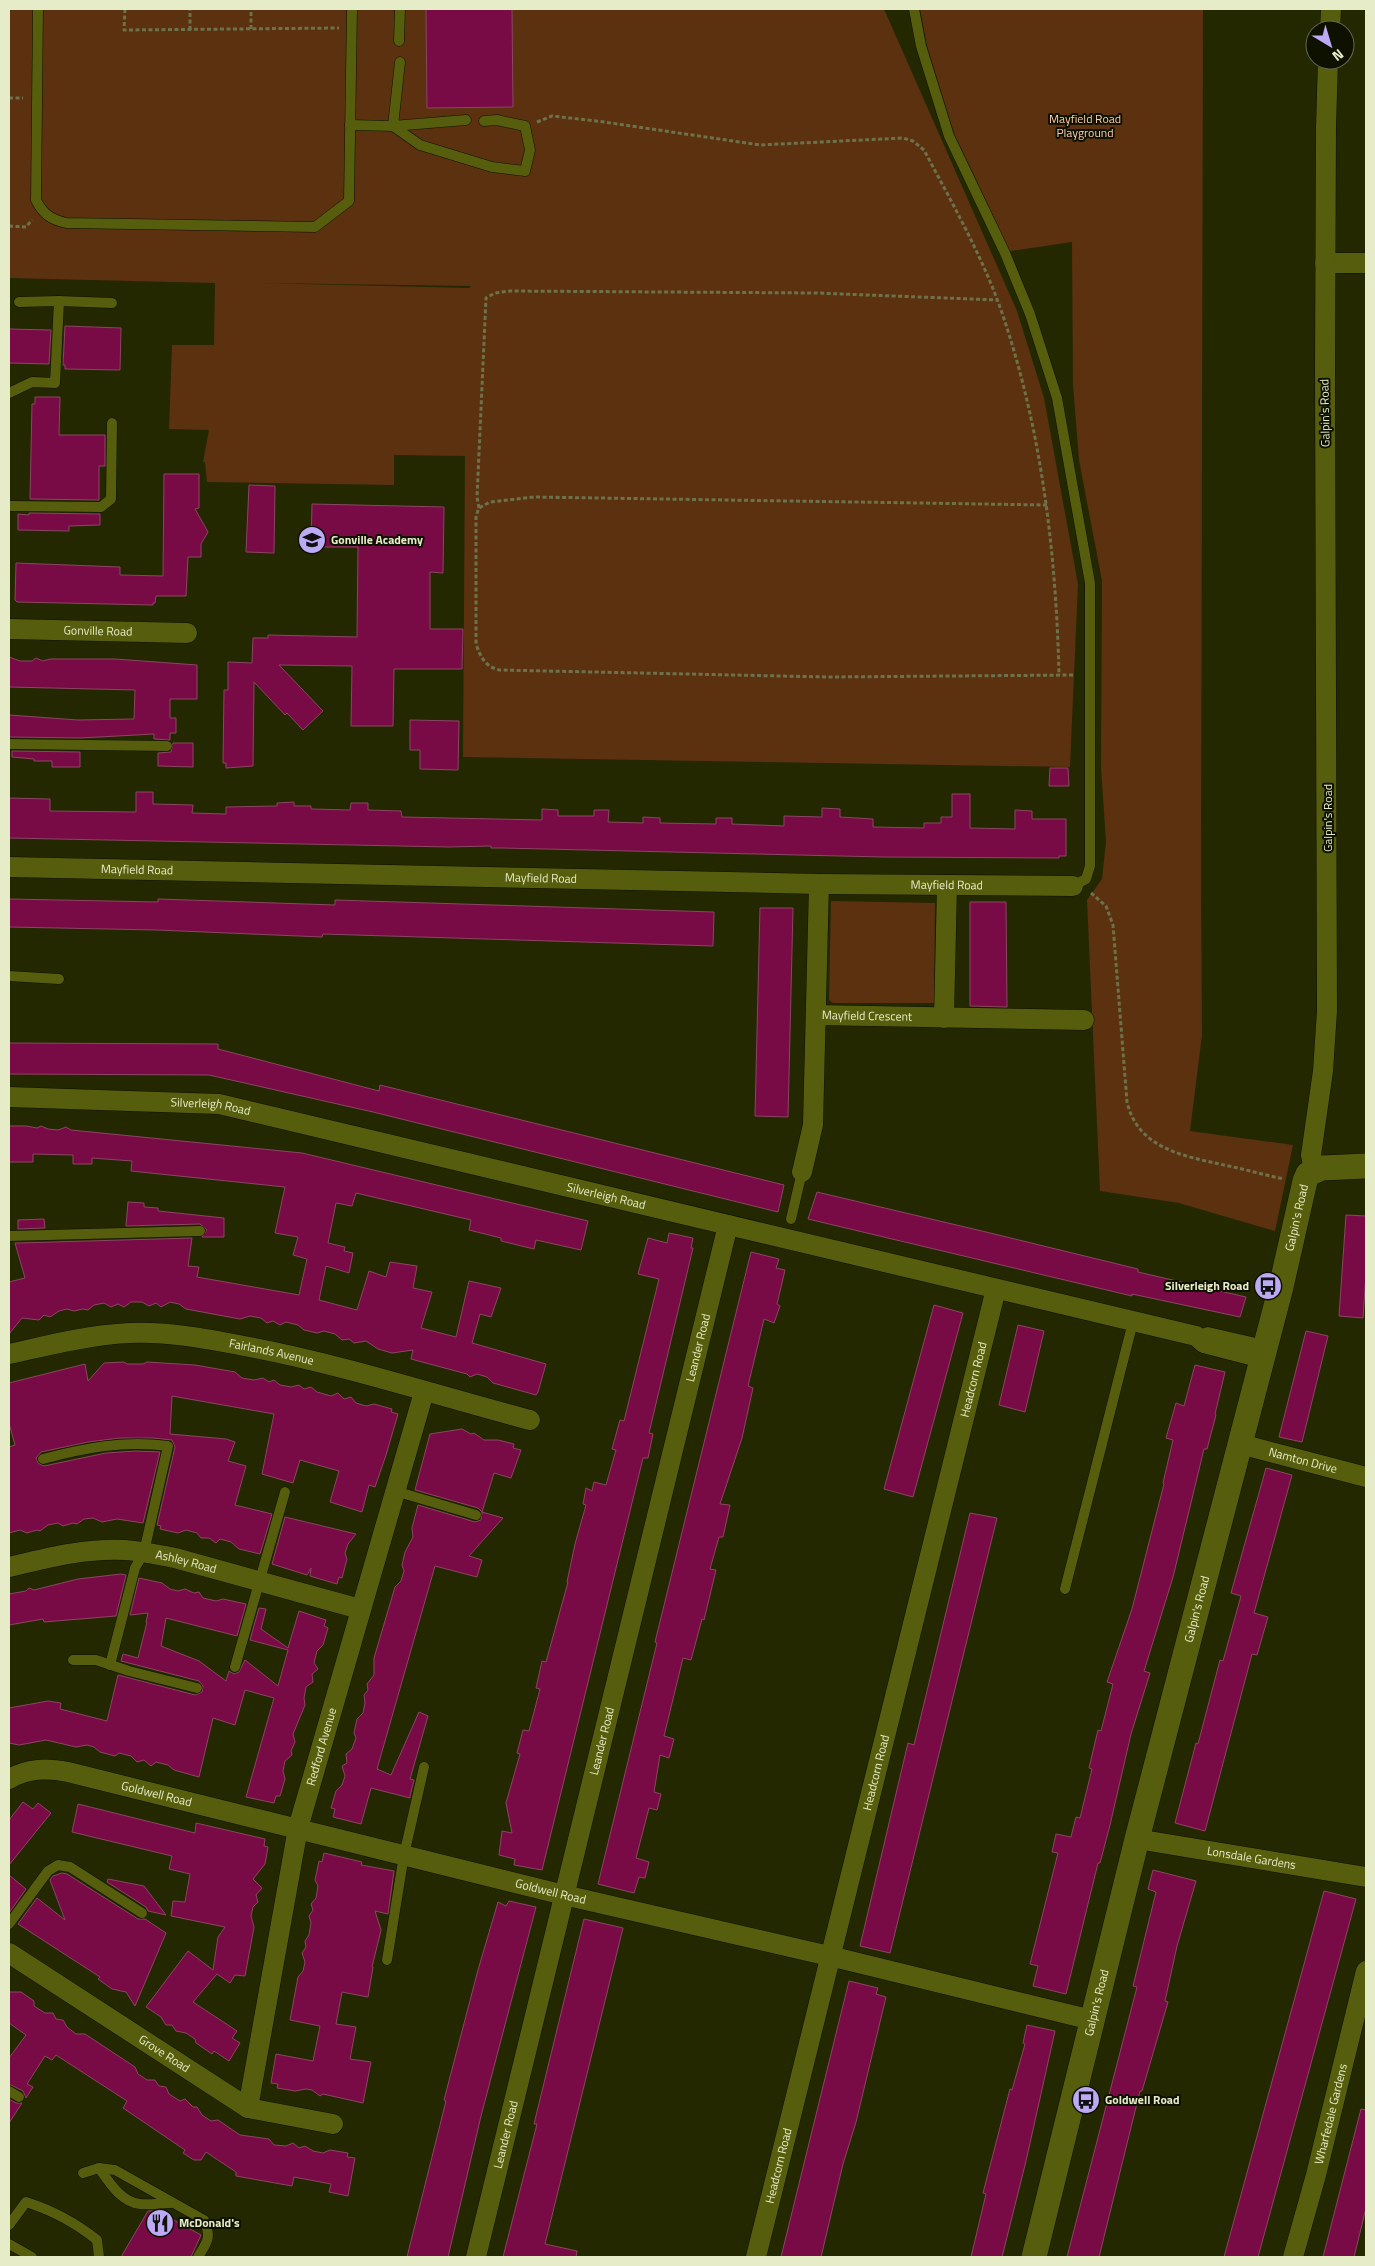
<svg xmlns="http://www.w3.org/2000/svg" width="1375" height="2266" viewBox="0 0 1375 2266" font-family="'Titillium Web',sans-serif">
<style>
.green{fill:#5b3110;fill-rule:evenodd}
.building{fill:#780b46;stroke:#8a4662}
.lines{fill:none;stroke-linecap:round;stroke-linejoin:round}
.service-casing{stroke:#0e1000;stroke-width:11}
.minor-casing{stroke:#0e1000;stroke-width:21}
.tertiary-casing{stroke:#0e1000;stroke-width:26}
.path{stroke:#6d724b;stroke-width:3;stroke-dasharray:4 2.5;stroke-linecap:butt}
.service{stroke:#565d0c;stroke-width:10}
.minor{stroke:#565d0c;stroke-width:20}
.tertiary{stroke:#565d0c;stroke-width:25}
.labels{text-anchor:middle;stroke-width:4;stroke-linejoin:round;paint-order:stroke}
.park-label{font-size:12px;fill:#fdccab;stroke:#0e1000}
.street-label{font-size:12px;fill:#e6ecc7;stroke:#0e1000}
.poi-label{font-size:12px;font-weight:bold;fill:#e6ecc7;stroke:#0e1000;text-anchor:start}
</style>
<rect width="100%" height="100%" fill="#242801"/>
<g class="green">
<path d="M 9,9 L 884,9 L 1017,311 L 1044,398 L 1078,584 L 1070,767 L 463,757 L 465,456 L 394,455 L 394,485 L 207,482 L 205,462 L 203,462 L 209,430 L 169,429 L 172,345 L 214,345 L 215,283 L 9,278 ZM 259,283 L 471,286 L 469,288 Z"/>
<polygon points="920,9 1203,9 1201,879 1202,1035 1190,1131 1293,1145 1275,1231 1179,1203 1100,1191 1087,900 1102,879 1106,842 1101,767 1102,581 1079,460 1073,384 1072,242 1010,251 954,133 927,46"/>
<polygon points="831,901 935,903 934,1003 833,1003 829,1000"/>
</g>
<g class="building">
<polygon points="426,9 512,9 513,107 427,108"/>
<polygon points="65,326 121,328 120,370 65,369 65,365 63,365"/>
<polygon points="9,329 51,330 49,364 9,363"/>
<polygon points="35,397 60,397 59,435 105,435 105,466 99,466 99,500 30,499 32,404 35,404"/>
<polygon points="164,474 199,474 199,508 195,509 208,532 201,544 201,557 188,557 186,596 156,596 155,603 153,603 153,605 17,602 15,600 16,563 120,567 120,575 163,576"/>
<polygon points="249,485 275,486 274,553 246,552"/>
<polygon points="312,504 444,507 443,573 430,572 430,629 463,629 462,669 394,669 393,726 351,726 352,666 279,665 323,711 303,730 287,713 285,715 254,682 253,766 226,768 226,763 223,763 224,690 228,690 228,662 252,663 253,638 268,638 268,635 357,637 358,547 311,547"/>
<polygon points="29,513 100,514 100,525 69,526 69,531 18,530 18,514 29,515"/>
<polygon points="9,657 20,661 32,661 36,658 43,661 50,659 115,659 197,665 197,699 170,699 170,718 176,718 176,733 170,733 170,740 154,739 154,734 81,738 9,737 9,715 78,720 134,719 135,690 9,687"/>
<polygon points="410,720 459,721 458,770 420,769 420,750 410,750"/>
<polygon points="173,743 193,743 193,767 158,766 158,753 171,752"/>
<polygon points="12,751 80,752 80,767 52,767 52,761 34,761 34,759 12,757"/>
<polygon points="1050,768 1068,768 1069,786 1049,786"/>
<polygon points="136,792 153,792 153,804 193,805 192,813 226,814 226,807 277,806 277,803 294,802 294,806 311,806 311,809 350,810 351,803 368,803 368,810 401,811 402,817 542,820 542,809 558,810 558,816 594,816 594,810 609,810 608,822 643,823 643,817 660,818 660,823 716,824 716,818 732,818 732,824 784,826 784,816 822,817 822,808 840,809 840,817 873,819 873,827 924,828 924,823 941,823 941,817 952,817 952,794 970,794 970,828 1015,829 1015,810 1032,811 1032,819 1066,819 1066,856 1059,856 1059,858 883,857 502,848 491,848 491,846 449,847 9,838 9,798 50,799 50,811 136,812"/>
<polygon points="9,899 158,902 158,899 335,905 335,900 714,912 713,946 323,934 322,937 157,930 9,927"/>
<polygon points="970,902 1006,902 1007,1007 970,1006"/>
<polygon points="760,908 793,908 788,1117 755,1116"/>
<polygon points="9,1043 218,1044 218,1049 379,1091 380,1085 784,1185 778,1212 373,1112 209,1075 9,1074"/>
<polygon points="9,1126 26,1126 37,1128 41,1126 48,1129 58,1130 66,1127 71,1130 302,1153 588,1221 581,1250 536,1240 534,1249 501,1241 501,1238 469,1230 471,1220 356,1193 352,1206 336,1203 328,1243 345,1247 344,1251 353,1253 349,1273 326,1266 319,1300 357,1310 369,1271 386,1277 390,1262 417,1266 413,1288 432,1292 421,1328 456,1337 469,1281 501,1288 491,1317 480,1314 472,1343 546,1364 538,1392 536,1395 493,1383 487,1377 477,1374 470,1377 467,1374 411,1359 413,1350 392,1353 378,1349 366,1341 354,1343 349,1339 342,1340 335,1334 324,1331 317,1333 304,1330 298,1325 286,1322 280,1325 273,1321 267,1323 261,1318 250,1316 240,1319 186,1309 179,1304 170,1302 161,1307 156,1303 149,1306 142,1302 131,1302 124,1307 118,1304 111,1307 104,1303 94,1305 88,1310 83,1309 74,1311 67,1309 59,1311 50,1317 44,1315 39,1320 22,1318 9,1334 9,1282 25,1278 15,1243 18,1243 192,1238 188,1266 199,1267 197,1277 299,1295 307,1259 293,1255 298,1237 275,1233 285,1187 131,1171 132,1161 92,1158 92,1164 73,1164 73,1155 33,1154 33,1162 9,1162"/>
<polygon points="817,1192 986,1232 1138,1269 1138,1272 1246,1297 1240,1317 1132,1294 1132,1296 808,1219"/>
<polygon points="128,1202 144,1203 144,1207 158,1208 158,1211 224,1218 224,1237 202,1237 207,1230 200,1224 126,1226"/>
<polygon points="1346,1215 1366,1216 1366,1273 1363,1318 1339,1316"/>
<polygon points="44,1219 45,1228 18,1229 18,1220"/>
<polygon points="669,1233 693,1238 691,1248 693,1248 649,1433 653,1434 648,1458 643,1458 542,1870 514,1865 515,1859 499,1855 502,1831 512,1833 506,1803 520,1754 517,1753 523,1730 529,1731 540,1689 536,1688 542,1661 546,1662 568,1582 567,1582 575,1544 586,1505 583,1504 586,1488 592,1491 594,1482 606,1485 616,1450 612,1449 620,1420 624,1421 659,1279 638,1274 648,1238 667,1243"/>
<polygon points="751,1252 779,1259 776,1268 785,1270 777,1304 780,1306 774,1323 764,1319 748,1386 753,1388 742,1438 720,1504 730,1505 723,1537 719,1537 710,1569 716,1570 704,1620 702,1619 691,1660 683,1658 664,1736 674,1739 669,1758 660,1755 654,1792 661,1794 657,1810 649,1808 636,1858 649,1862 645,1878 639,1877 634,1893 598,1884 657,1643 655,1642"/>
<polygon points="934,1305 963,1313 913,1497 884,1489"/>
<polygon points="1018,1325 1044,1331 1025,1412 999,1405"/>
<polygon points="1306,1331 1328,1336 1302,1442 1279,1437"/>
<polygon points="124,1362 127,1364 143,1364 147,1362 195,1365 235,1372 242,1378 254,1380 263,1378 269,1382 274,1380 280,1385 291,1387 299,1385 304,1389 311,1387 317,1392 331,1396 338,1393 344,1399 351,1397 356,1403 366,1406 374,1404 392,1409 391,1412 398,1414 386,1455 375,1487 369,1485 362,1512 330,1502 339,1471 300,1460 293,1483 262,1474 274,1414 172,1396 170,1434 226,1439 235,1442 228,1461 246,1466 235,1505 272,1514 260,1554 239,1549 231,1542 220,1539 216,1543 209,1538 201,1538 197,1533 186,1530 178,1533 160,1529 161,1526 157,1525 175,1447 172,1440 153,1438 120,1438 88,1442 41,1452 36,1458 38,1463 44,1466 106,1453 136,1451 160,1452 143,1523 117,1519 102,1522 93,1518 84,1519 77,1524 73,1523 63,1526 58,1523 48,1525 40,1531 37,1530 27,1533 20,1530 9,1533 9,1447 15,1445 9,1423 9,1383 85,1364 88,1381 104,1363"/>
<polygon points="1195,1365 1225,1372 1215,1414 1216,1415 1207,1449 1204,1449 1173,1577 1144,1671 1150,1673 1131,1734 1110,1825 1100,1863 1098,1863 1066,1994 1033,1986 1038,1966 1030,1964 1058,1853 1052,1852 1056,1834 1071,1837 1076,1817 1080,1818 1092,1769 1089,1768 1098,1730 1101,1731 1113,1684 1107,1682 1132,1609 1164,1484 1163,1483 1173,1440 1166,1438 1176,1403 1184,1406"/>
<polygon points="462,1429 471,1434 474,1433 484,1440 498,1440 514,1444 513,1448 521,1450 511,1478 494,1473 482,1512 478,1508 415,1490 430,1434"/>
<polygon points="1266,1468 1292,1475 1254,1613 1268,1617 1257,1655 1252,1654 1205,1831 1175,1823 1196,1743 1198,1744 1220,1660 1223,1661 1241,1596 1231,1593"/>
<polygon points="418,1505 475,1522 481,1520 482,1512 503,1518 469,1556 482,1560 477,1577 435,1566 377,1769 391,1775 419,1712 428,1716 410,1779 414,1780 410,1796 410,1798 371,1788 361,1824 333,1817 335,1809 331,1808 336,1791 342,1785 345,1776 342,1766 347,1763 346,1754 352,1749 356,1738 354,1733 357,1719 363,1713 365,1703 364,1695 368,1690 367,1684 374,1675 374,1658 395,1587 401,1581 404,1571 402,1565 405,1552 413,1537 412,1528"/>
<polygon points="970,1513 997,1518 890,1953 860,1946 908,1743 914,1745"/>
<polygon points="285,1517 356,1534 348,1544 345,1553 347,1559 342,1578 339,1577 337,1584 310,1576 311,1568 307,1575 272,1564"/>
<polygon points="121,1574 126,1575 116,1616 44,1622 43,1619 9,1625 9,1594 26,1591 29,1588 34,1590 78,1579"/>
<polygon points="139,1578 162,1583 170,1589 178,1591 185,1589 194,1593 199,1592 203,1598 216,1601 223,1599 246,1604 237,1636 166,1618 161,1646 199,1661 226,1681 229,1671 234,1674 239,1672 245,1660 278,1686 288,1650 250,1640 259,1608 266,1609 261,1629 288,1648 299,1611 326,1620 324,1626 328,1628 323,1645 317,1651 314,1663 318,1669 312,1674 313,1682 306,1687 304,1698 305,1705 293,1734 295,1742 291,1751 292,1755 285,1761 283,1771 285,1779 280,1796 276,1796 274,1803 246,1797 274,1698 245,1690 235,1725 213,1718 199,1777 174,1770 168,1765 156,1762 151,1766 144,1760 137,1762 131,1756 119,1753 115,1756 100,1752 94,1747 87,1745 76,1747 46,1740 19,1745 9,1743 9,1708 48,1701 61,1703 60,1709 107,1721 118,1675 195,1695 202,1692 203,1686 199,1681 121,1661 123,1654 138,1658 147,1622 146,1622 148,1613 130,1615"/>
<polygon points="23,1802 33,1809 38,1803 51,1813 9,1865 9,1820"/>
<polygon points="78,1804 195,1833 196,1823 265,1839 264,1846 268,1847 265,1864 253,1879 262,1888 256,1895 258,1902 253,1907 251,1916 254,1927 245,1976 235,1975 230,1983 217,1974 193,2002 237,2031 232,2038 240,2043 229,2061 214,2051 212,2054 196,2043 195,2039 186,2033 176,2031 172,2025 166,2025 161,2017 146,2007 188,1951 213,1970 218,1937 225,1927 171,1916 173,1901 185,1902 190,1874 169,1869 172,1856 72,1832"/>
<polygon points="324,1853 362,1862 361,1865 394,1871 388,1914 375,1911 381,1930 372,1967 373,1967 368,1997 342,1992 336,2024 356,2027 350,2059 371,2062 363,2103 323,2094 320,2096 312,2090 306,2089 295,2091 277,2088 278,2084 271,2083 276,2054 313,2061 320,2026 290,2020 298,1977 303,1971 305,1962 302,1953 306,1947 305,1941 309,1935 311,1923 309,1916 313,1910 311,1904 316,1898 318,1886 315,1880 319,1861 322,1862"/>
<polygon points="1153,1870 1196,1881 1177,1946 1165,2001 1168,2002 1142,2091 1140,2091 1099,2257 1067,2257 1137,1987 1133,1986 1156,1892 1148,1889"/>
<polygon points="62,1873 67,1874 138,1919 145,1919 166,1933 135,2006 126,1992 112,1989 98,1979 100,1977 18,1924 37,1898 65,1920 50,1880 53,1876"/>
<polygon points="9,1875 26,1889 9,1913"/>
<polygon points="108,1879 144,1886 166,1915 148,1911 146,1907 107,1882"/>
<polygon points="1324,1891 1356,1899 1258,2257 1224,2257"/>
<polygon points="509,1901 536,1907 481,2116 448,2257 407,2257 446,2101 444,2100 478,1970 498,1902 506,1906"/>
<polygon points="584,1919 623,1928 545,2244 577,2251 576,2257 503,2257 537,2124 534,2124"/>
<polygon points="849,1981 878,1988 876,1994 886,1997 856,2122 843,2164 821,2257 781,2257"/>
<polygon points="9,1992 21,1992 34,2001 34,2006 45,2013 53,2013 56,2019 63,2020 67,2027 76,2034 85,2034 135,2067 138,2074 147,2080 155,2080 159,2086 166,2087 169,2094 180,2101 185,2099 193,2107 197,2107 202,2115 211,2121 218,2120 240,2135 269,2139 274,2145 286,2146 293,2143 299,2148 305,2146 313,2151 323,2153 330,2150 348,2153 347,2157 355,2158 348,2196 329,2192 331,2184 294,2177 292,2186 236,2176 236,2172 206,2152 201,2160 194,2160 183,2153 185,2150 123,2108 127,2101 56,2055 52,2060 45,2056 27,2084 33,2087 26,2098 23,2091 9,2084 9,2058 26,2035 9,2023"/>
<polygon points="1027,2025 1055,2031 1026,2161 1002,2257 971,2257 986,2194 983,2193 1010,2089 1012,2090 1025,2044 1023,2043"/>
<polygon points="9,2099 16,2103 22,2103 9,2123"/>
<polygon points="1361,2109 1366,2110 1366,2208 1354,2257 1323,2257"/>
<polygon points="148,2211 157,2211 201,2235 191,2257 121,2257"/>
</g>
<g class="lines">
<g class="service-casing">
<g id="service">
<path d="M 38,9 L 36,200 C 43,214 50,219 66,223 L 315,227 L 349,201 L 352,9"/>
<polyline points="914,9 921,46 949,136 1005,253 1030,314 1057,398 1090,583 1090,866 1086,879 1073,886"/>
<polyline points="399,41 400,9"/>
<polyline points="400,62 393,126 466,120"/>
<polyline points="350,125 393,126 420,145 492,167 525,171 530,150 525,126 497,120 484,121"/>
<polyline points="19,302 59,301"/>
<polyline points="9,393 32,382 55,383 59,301 112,303"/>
<polyline points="9,506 101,507 111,499 112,423"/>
<polyline points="9,744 167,746"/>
<polyline points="9,976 59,979"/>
<polyline points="791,1219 802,1172"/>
<polyline points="9,1236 200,1231"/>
<polyline points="1196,1336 1208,1332 1265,1345"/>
<path d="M 43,1459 C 84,1448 125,1440 168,1446 L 144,1552 L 135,1568 L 110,1665"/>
<polyline points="395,1491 476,1515"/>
<polyline points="1065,1589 1133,1322"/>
<polyline points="73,1660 96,1660 129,1671 197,1688"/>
<polyline points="235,1667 285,1492"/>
<polyline points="9,1924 48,1871 58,1865 70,1867 142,1913"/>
<polyline points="387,1960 404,1855 424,1767"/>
<polyline points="9,2091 19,2097"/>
<path d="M 99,2168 C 109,2182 121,2202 140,2204 C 149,2205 161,2203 171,2203"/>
<path d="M 83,2173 L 99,2168 L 115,2170 L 204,2220 C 212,2238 207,2242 198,2257"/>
<path d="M 9,2225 L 26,2202 C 51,2210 76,2223 97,2240 L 99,2257"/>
<polyline points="9,2244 32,2257"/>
</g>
</g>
<g class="minor-casing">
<g id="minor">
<polyline points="1330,30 1331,9"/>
<polyline points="1325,263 1366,263"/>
<path id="s1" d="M 9,629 L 187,633"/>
<path id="s2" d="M 9,867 L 819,884 L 1073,886"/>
<path id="s3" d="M 816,1015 L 1084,1020"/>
<polyline points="944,1018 947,885"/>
<path id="s4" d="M 9,1097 L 219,1104 L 1196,1336 L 1204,1343 L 1262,1358"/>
<polyline points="1314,1170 1311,1155 1323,1071 1327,1011 1325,370 1326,127 1328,60"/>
<polyline points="802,1172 813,1125 819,884"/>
<path id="s5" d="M 9,1354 C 55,1344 103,1331 151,1333 C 182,1334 213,1340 244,1346 C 341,1364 435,1395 530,1420"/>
<path id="s6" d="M 1240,1444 L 1366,1477"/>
<path id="s7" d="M 9,1567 C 47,1558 85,1548 125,1550 C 142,1551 158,1555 175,1558 L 360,1609"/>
<path id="s8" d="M 9,1779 C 28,1768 47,1768 68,1772 L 564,1895 L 842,1959 L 1092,2020"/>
<path id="s9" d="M 1137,1839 L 1366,1877"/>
<path id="s10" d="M 9,1953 L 248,2108 L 333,2124"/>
<path id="s11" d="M 248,2108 L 298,1828 L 424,1392"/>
<path id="s12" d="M 476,2257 L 728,1225"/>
<path id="s13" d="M 756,2257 L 996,1289"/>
<path id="s14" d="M 1293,2257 L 1316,2175 L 1366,1971"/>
</g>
</g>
<g class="tertiary-casing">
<g id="tertiary">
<path id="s15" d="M 1034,2257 L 1137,1839 L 1281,1287 L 1305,1181 L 1308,1174 L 1322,1168 L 1366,1166"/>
</g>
</g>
<g class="path">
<polyline points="125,9 124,30 339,28"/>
<polyline points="251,29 251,9"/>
<polyline points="190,30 190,9"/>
<polyline points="9,98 23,98"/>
<path d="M 537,122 L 552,116 L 604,122 L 760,145 L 903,138 L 913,141 L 924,150 C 951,201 980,252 1000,307 C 1041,425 1056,550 1059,675"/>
<polyline points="9,226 26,227 32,220"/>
<path d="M 1047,505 L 534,497 L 490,502 L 479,508 L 476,516 L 476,644 C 481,658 485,666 499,670 L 828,677 L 1075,675"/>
<polyline points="479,508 477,497 486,298 495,293 510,291 817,293 997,300"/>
<path d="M 1091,893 L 1106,906 L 1113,925 L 1127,1102 C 1138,1149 1184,1156 1224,1165 C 1244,1169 1264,1175 1284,1179"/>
</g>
<use href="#service" class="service"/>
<use href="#minor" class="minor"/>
<use href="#tertiary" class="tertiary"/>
</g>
<defs>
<g id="school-disc" transform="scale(1.4375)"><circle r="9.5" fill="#bcaaf5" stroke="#0e1000"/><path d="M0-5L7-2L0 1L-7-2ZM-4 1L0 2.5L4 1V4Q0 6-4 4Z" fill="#111"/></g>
<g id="bus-disc" transform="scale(1.4375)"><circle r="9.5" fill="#bcaaf5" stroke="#0e1000"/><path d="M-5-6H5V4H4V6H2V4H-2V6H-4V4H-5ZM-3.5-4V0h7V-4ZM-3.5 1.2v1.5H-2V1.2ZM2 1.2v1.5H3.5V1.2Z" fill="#111"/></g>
<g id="restaurant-disc" transform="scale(1.4375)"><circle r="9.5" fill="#bcaaf5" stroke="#0e1000"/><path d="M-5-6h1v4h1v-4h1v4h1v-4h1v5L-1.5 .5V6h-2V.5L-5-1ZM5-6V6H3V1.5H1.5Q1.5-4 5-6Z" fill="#111"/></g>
</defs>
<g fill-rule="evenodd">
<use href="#school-disc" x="312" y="540"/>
<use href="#bus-disc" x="1268" y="1286"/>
<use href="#bus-disc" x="1086" y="2100"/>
<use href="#restaurant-disc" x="160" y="2223"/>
</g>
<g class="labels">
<g class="park-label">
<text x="1085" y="123">Mayfield Road<tspan x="1085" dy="14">Playground</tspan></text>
</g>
<g class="street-label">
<text transform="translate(1325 413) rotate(-91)" y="4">Galpin's Road</text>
<text dy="4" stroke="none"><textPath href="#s1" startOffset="89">Gonville Road</textPath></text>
<text transform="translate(1328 818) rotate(-90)" y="4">Galpin's Road</text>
<text dy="4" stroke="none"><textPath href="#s2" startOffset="128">Mayfield Road</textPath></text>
<text dy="4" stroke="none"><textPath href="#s2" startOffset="532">Mayfield Road</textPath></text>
<text dy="4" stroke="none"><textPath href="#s2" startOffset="938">Mayfield Road</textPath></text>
<text dy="4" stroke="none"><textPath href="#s3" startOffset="51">Mayfield Crescent</textPath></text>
<text dy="4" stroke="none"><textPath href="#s4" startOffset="202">Silverleigh Road</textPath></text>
<text dy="4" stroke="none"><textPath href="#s4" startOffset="608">Silverleigh Road</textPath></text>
<text dy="4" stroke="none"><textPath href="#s15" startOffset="1072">Galpin's Road</textPath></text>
<text dy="4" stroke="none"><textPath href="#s12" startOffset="936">Leander Road</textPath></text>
<text dy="4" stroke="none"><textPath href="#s5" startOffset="266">Fairlands Avenue</textPath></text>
<text dy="4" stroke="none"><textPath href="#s13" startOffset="904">Headcorn Road</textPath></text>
<text dy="4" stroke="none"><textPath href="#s6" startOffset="65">Namton Drive</textPath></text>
<text dy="4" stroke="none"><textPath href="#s7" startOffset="180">Ashley Road</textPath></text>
<text dy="4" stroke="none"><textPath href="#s15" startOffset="668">Galpin's Road</textPath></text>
<text dy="4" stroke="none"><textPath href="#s12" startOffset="531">Leander Road</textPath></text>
<text dy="4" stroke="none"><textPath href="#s11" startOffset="369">Redford Avenue</textPath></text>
<text dy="4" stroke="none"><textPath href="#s13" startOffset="499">Headcorn Road</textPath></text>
<text dy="4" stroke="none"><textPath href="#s8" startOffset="152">Goldwell Road</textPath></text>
<text dy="4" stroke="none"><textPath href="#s9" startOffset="116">Lonsdale Gardens</textPath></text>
<text dy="4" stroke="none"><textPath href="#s8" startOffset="558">Goldwell Road</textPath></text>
<text dy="4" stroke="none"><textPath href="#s15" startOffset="262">Galpin's Road</textPath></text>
<text dy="4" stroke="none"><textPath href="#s10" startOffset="185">Grove Road</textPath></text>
<text dy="4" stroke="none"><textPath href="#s14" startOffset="148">Wharfedale Gardens</textPath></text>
<text dy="4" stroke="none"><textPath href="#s12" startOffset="126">Leander Road</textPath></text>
<text dy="4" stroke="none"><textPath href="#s13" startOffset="94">Headcorn Road</textPath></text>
</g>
<g class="poi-label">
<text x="331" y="544">Gonville Academy</text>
<text x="1249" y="1290" text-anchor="end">Silverleigh Road</text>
<text x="1105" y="2104">Goldwell Road</text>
<text x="179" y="2227">McDonald's</text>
</g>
</g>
<rect width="1375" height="2266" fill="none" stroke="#e6ecc7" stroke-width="20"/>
<g transform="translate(1330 45) rotate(142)"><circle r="24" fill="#0e1000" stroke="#646850"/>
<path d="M0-4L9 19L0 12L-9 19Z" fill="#bcaaf5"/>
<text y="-8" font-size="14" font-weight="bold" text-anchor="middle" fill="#e6ecc7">N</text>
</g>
</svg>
